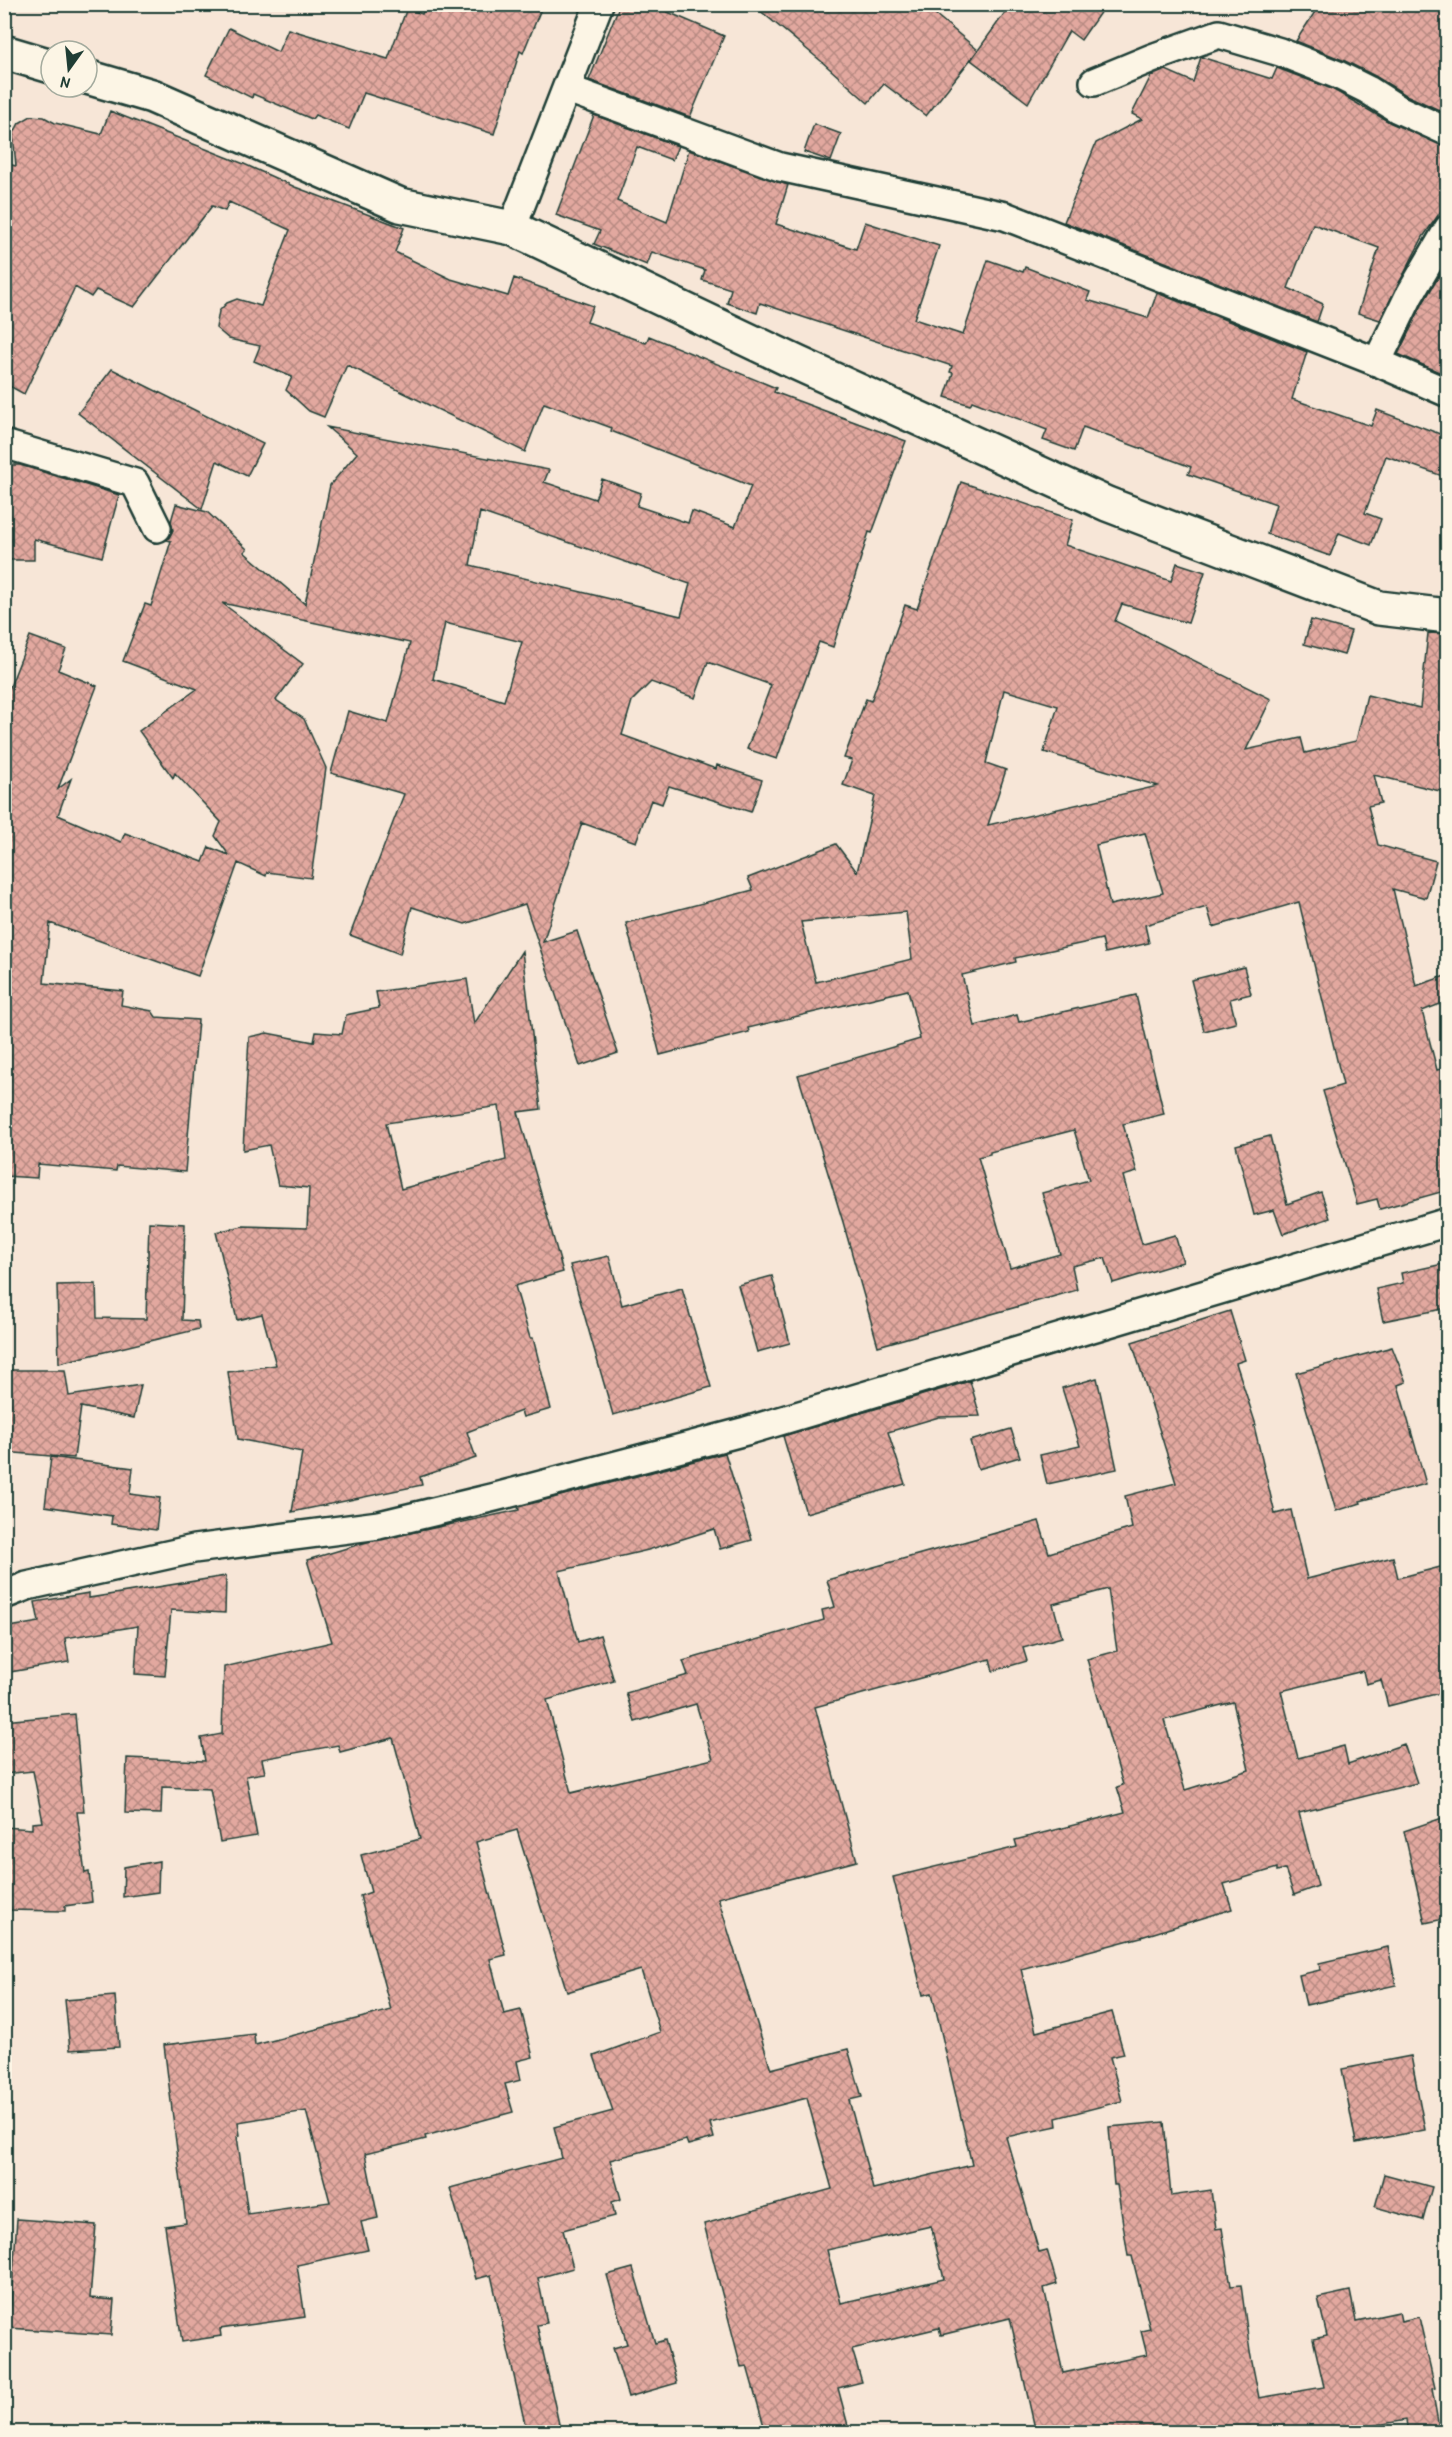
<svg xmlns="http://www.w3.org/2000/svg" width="1452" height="2437" viewBox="0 0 1452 2437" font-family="'Patrick Hand',sans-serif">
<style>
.building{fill:url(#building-cross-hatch);stroke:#1f3d34;stroke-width:1.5;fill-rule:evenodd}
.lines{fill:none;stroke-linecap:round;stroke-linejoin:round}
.street-casing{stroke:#1f3d34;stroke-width:32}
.secondary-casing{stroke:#1f3d34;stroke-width:38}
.street{stroke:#fcf5e5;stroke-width:27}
.secondary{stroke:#fcf5e5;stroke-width:33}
</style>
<defs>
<pattern id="building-cross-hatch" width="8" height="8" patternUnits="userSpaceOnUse" patternTransform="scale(1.5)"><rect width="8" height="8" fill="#e2a89f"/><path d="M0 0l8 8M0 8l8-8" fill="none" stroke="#b78a82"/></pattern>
</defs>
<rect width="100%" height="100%" fill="#f7e6d7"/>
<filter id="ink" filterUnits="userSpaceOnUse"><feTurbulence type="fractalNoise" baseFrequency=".0167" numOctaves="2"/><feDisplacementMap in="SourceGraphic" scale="12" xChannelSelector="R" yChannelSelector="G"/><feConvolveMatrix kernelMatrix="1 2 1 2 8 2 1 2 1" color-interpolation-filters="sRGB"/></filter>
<g filter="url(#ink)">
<g class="building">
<polygon points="426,4 543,4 523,53 520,51 494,134 364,93 349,129 315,115 312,119 253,94 252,98 206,75 229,28 278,52 288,29 388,59 407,8 422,14"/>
<polygon points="620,4 649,4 724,36 690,117 589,80"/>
<polygon points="752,4 923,4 978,50 926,116 884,84 868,103 821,61"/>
<polygon points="1011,4 1106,4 1081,40 1069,31 1028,103 971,60"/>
<polygon points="1320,4 1448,4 1448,114 1406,95 1375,76 1345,61 1296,41"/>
<polygon points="1201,57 1272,79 1277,68 1332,89 1391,123 1448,147 1448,201 1423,237 1380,320 1358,313 1379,248 1313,224 1288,288 1323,304 1317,322 1064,222 1096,143 1142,119 1132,114 1151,76 1166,70 1193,82"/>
<path d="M 110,111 L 244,164 L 295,187 L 404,228 L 395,252 L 451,279 L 508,296 L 514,278 L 593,306 L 587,322 L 646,343 L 649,336 L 776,388 L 774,392 L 906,441 L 872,533 L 869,532 L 833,647 L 819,642 L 777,759 L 747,749 L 771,685 L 708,662 L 695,698 L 651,682 L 632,701 L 622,735 L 716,769 L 717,765 L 762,780 L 751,812 L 669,786 L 662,804 L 651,800 L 636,842 L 582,823 L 543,942 L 577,931 L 618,1053 L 580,1066 L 525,904 L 465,924 L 412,907 L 400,954 L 350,935 L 404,794 L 331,773 L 348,711 L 388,723 L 410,643 L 222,603 L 303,664 L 276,700 L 304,719 L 326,768 L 311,878 L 267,872 L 266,876 L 238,863 L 198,976 L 50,923 L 44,983 L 123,991 L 121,1005 L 152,1011 L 156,1017 L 198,1020 L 185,1172 L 117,1166 L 116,1171 L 38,1164 L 37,1178 L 4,1176 L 4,702 L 30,636 L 66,649 L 58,670 L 97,686 L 58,789 L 71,779 L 58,815 L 121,842 L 125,833 L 203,862 L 209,847 L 229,855 L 215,836 L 221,822 L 175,773 L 173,778 L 139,731 L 197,689 L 123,661 L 145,604 L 151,606 L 171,541 L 167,540 L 173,530 L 171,521 L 176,504 L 207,512 L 247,549 L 244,552 L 305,604 L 330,485 L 357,453 L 327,427 L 549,470 L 544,482 L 595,499 L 602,479 L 641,493 L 637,506 L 688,523 L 692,511 L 735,527 L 751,486 L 611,431 L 612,428 L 544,403 L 525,452 L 347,365 L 324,417 L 309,411 L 286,390 L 292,377 L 254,361 L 260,346 L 229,339 L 216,328 L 219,311 L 227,303 L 237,299 L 261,306 L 290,230 L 229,202 L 225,211 L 212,206 L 134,307 L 96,290 L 91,297 L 75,287 L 24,394 L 4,383 L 4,163 L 16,166 L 13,135 L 19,123 L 31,116 L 44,117 L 55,123 L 101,134 ZM 480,512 L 690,584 L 681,616 L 470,565 ZM 445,623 L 522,642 L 504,701 L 433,679 Z"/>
<polygon points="594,115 678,146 672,160 637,147 617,201 667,222 689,150 788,185 776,224 856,249 865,222 939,246 914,319 963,335 988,260 1023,272 1025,267 1090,292 1087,300 1148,318 1157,293 1307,352 1292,399 1371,426 1377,410 1448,437 1448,478 1386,456 1365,513 1381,519 1371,545 1339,533 1330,556 1267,534 1276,504 1188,474 1191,467 1083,427 1074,451 1043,440 1047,430 972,401 970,405 945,397 953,373 950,372 952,366 760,303 757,313 727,303 731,289 702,280 705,270 652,252 647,265 594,244 600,231 556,215"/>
<polygon points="814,124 841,134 831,161 804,152"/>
<polygon points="1448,261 1448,376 1398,354 1423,303"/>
<polygon points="112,369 263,444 247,476 217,461 202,509 78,413"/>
<polygon points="4,465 20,465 119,495 102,557 34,539 34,560 4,560"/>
<path d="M 961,482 L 1073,520 L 1065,545 L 1171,581 L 1177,563 L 1205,572 L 1188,623 L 1122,604 L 1115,621 L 1271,699 L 1246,750 L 1301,738 L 1305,753 L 1356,741 L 1367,695 L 1420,708 L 1428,633 L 1448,634 L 1448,793 L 1374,775 L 1381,803 L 1368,806 L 1378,845 L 1436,861 L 1426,898 L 1393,889 L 1416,986 L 1448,975 L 1448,1001 L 1422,1011 L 1437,1070 L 1448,1067 L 1448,1190 L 1380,1209 L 1377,1199 L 1357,1204 L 1323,1091 L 1343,1085 L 1299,902 L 1213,927 L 1207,907 L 1145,925 L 1149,943 L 1105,953 L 1102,939 L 1015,958 L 1016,962 L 962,975 L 975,1026 L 1017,1015 L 1019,1022 L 1136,995 L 1164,1114 L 1123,1124 L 1137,1172 L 1123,1176 L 1142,1244 L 1175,1235 L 1183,1262 L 1113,1283 L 1105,1258 L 1072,1266 L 1077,1290 L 878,1346 L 843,1222 L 798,1075 L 920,1039 L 908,990 L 748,1028 L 749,1032 L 660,1055 L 626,923 L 753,890 L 748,878 L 836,844 L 857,872 L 875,796 L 843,785 L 852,760 L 844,758 L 866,699 L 871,701 L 905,605 L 917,609 ZM 1004,690 L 1058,706 L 1044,752 L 1158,786 L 988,825 L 1006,770 L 986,763 ZM 1145,833 L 1163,893 L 1110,905 L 1096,845 ZM 906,912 L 912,959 L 816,982 L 801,922 ZM 1074,1130 L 1089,1180 L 1042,1193 L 1060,1254 L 1010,1268 L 978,1157 L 990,1154 L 990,1152 Z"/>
<polygon points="1311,620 1351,631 1344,655 1304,644"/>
<path d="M 522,951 L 541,1109 L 518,1112 L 563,1272 L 515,1286 L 530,1338 L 533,1338 L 551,1409 L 523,1417 L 521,1411 L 467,1432 L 476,1458 L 420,1477 L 422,1485 L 292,1512 L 302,1452 L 238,1439 L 228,1372 L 276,1365 L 262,1314 L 237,1320 L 216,1232 L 243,1226 L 307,1228 L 309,1188 L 278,1185 L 269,1145 L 243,1150 L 249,1037 L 267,1033 L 314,1042 L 316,1032 L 342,1034 L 346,1015 L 379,1008 L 376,992 L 467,979 L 474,1024 ZM 499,1106 L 506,1160 L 401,1189 L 386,1123 Z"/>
<polygon points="1244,967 1251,994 1230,999 1236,1023 1204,1031 1191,980"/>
<polygon points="1270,1136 1287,1204 1321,1192 1330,1218 1283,1234 1274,1210 1254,1215 1236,1145"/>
<polygon points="149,1222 185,1224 182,1320 198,1321 199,1329 59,1363 57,1285 96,1284 97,1318 146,1319"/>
<polygon points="609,1256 622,1305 682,1288 711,1387 613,1415 570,1265"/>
<polygon points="1448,1263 1448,1308 1383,1321 1376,1289 1403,1283 1401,1273"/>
<polygon points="772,1276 790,1343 757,1352 738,1285"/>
<path d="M 1230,1311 L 1245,1360 L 1236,1363 L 1256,1425 L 1254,1426 L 1275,1514 L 1291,1510 L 1307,1579 L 1393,1557 L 1398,1578 L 1448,1565 L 1448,1691 L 1388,1706 L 1381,1680 L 1366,1684 L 1363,1671 L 1281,1691 L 1298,1758 L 1344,1746 L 1348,1764 L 1404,1744 L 1417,1783 L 1299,1813 L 1318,1886 L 1294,1895 L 1285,1869 L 1277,1871 L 1277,1868 L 1224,1884 L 1232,1909 L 1141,1937 L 1021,1969 L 1036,2032 L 1112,2012 L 1124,2054 L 1110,2057 L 1122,2101 L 1056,2118 L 1057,2126 L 1006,2137 L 1039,2252 L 1047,2250 L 1057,2284 L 1044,2288 L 1063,2373 L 1147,2355 L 1141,2331 L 1150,2329 L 1132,2256 L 1128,2256 L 1117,2185 L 1114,2185 L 1109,2127 L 1164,2122 L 1171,2196 L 1211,2190 L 1216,2229 L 1222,2228 L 1231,2286 L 1241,2285 L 1250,2352 L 1259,2398 L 1324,2387 L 1313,2339 L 1327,2336 L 1318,2298 L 1350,2291 L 1356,2321 L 1399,2312 L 1401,2321 L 1419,2317 L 1435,2388 L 1432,2389 L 1440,2433 L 1408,2433 L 1406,2420 L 1348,2430 L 1348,2433 L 1036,2433 L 1010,2318 L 941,2335 L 939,2328 L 852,2349 L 862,2382 L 838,2388 L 850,2433 L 766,2433 L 747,2366 L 741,2367 L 704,2224 L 832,2189 L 807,2098 L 710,2123 L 714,2138 L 688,2145 L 686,2140 L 610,2160 L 621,2199 L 612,2202 L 615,2216 L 563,2230 L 573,2268 L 538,2278 L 547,2323 L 537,2325 L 561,2433 L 527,2433 L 491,2275 L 476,2279 L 450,2188 L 562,2158 L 554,2127 L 613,2111 L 594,2056 L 660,2032 L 641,1970 L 567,1992 L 517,1830 L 476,1842 L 506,1955 L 490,1959 L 504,2014 L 521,2010 L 533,2057 L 517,2061 L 521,2080 L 505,2084 L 513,2112 L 425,2136 L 426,2139 L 365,2154 L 378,2218 L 361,2222 L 368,2250 L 297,2265 L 305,2317 L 220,2329 L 221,2336 L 182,2342 L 165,2226 L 186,2223 L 164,2045 L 254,2034 L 255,2045 L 391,2010 L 360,1896 L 371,1892 L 361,1855 L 420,1839 L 393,1738 L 340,1752 L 338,1745 L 262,1759 L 265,1773 L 246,1776 L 257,1836 L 220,1842 L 210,1789 L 162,1787 L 161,1814 L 125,1813 L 127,1758 L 205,1761 L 201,1738 L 222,1734 L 224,1667 L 332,1642 L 307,1560 L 367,1542 L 519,1510 L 518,1507 L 725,1453 L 752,1540 L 720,1549 L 714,1529 L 648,1550 L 559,1571 L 578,1642 L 600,1635 L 614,1681 L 547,1700 L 571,1793 L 713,1759 L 696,1704 L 635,1722 L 626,1693 L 688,1675 L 683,1661 L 824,1620 L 822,1610 L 835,1607 L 827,1580 L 1039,1521 L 1049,1553 L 1132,1528 L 1125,1496 L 1176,1483 L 1132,1342 ZM 1108,1589 L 1117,1651 L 1087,1659 L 1123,1785 L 1117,1787 L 1125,1812 L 1015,1840 L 1017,1847 L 893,1877 L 923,1995 L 932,1993 L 972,2165 L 873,2189 L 849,2100 L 862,2097 L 848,2049 L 771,2069 L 718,1898 L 857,1861 L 815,1707 L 990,1659 L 993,1671 L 1027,1661 L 1023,1648 L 1062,1637 L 1053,1604 ZM 1233,1702 L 1249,1770 L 1185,1790 L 1164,1720 ZM 306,2111 L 330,2202 L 248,2214 L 237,2136 L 240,2135 L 238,2122 ZM 931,2226 L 944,2279 L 841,2303 L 827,2250 Z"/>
<polygon points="1392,1347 1406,1382 1398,1385 1426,1484 1360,1501 1361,1503 1336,1511 1296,1373"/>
<polygon points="4,1370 65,1370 69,1396 141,1385 134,1418 81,1407 74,1458 4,1452"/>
<polygon points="1097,1378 1117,1469 1047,1484 1040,1455 1080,1446 1062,1388"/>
<polygon points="970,1381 980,1416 939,1417 888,1432 905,1484 806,1513 783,1436"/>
<polygon points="1011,1429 1020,1457 978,1469 970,1441"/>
<polygon points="51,1457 133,1468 130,1494 160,1498 156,1530 111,1524 112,1516 45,1506"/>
<polygon points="226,1576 225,1613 171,1610 165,1676 135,1674 138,1626 65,1638 69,1662 4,1673 4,1628 39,1622 35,1602 89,1593 89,1598"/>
<polygon points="75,1714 84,1812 77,1812 85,1873 89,1872 92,1902 65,1906 65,1911 4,1910 4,1827 32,1829 32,1823 43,1822 33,1771 4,1774 4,1721"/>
<polygon points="1448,1816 1448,1918 1425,1923 1404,1831"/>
<polygon points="159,1861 158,1892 123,1897 124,1867"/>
<polygon points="1388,1947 1396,1985 1306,2005 1299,1975 1320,1970 1319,1963"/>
<polygon points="115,1996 119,2047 70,2050 65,2000"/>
<polygon points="1411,2056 1425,2130 1356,2143 1342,2069"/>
<polygon points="1384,2174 1432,2187 1423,2220 1375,2207"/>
<polygon points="17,2219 96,2225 90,2298 114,2300 111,2335 9,2328"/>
<polygon points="633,2268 655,2343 665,2340 677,2383 628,2397 613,2348 627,2344 607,2275"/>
</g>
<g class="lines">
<g class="street-casing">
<g id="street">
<polyline points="1094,82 1152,58 1219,34 1280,52 1338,75 1368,90 1398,109 1448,132"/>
<polyline points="568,89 780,167 1005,216 1377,362 1448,393"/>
<polyline points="512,228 599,4"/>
<polyline points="1377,362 1409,296 1448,229"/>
<polyline points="4,444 135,483 157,528"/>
<polyline points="4,1595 27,1586 194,1549 379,1525 495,1497 746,1431 1448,1222"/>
</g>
</g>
<g class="secondary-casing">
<g id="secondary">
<polyline points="4,52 51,66"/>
<polyline points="87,77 152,96 400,205 512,228 797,363 1107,504 1379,608 1448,616"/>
</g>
</g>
<use href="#street" class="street"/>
<use href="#secondary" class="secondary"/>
</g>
</g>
<rect width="1452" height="2437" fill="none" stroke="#fcf5e5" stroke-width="24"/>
<rect x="12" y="12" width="1428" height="2413" fill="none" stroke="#1f3d34" stroke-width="2" filter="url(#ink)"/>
<g transform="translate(69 69) rotate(195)"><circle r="28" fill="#fcf5e5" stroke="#a4ab9e" stroke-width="1.5"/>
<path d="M0-4.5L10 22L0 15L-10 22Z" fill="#1f3d34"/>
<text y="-9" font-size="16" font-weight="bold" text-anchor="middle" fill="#1f3d34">N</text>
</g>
</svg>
